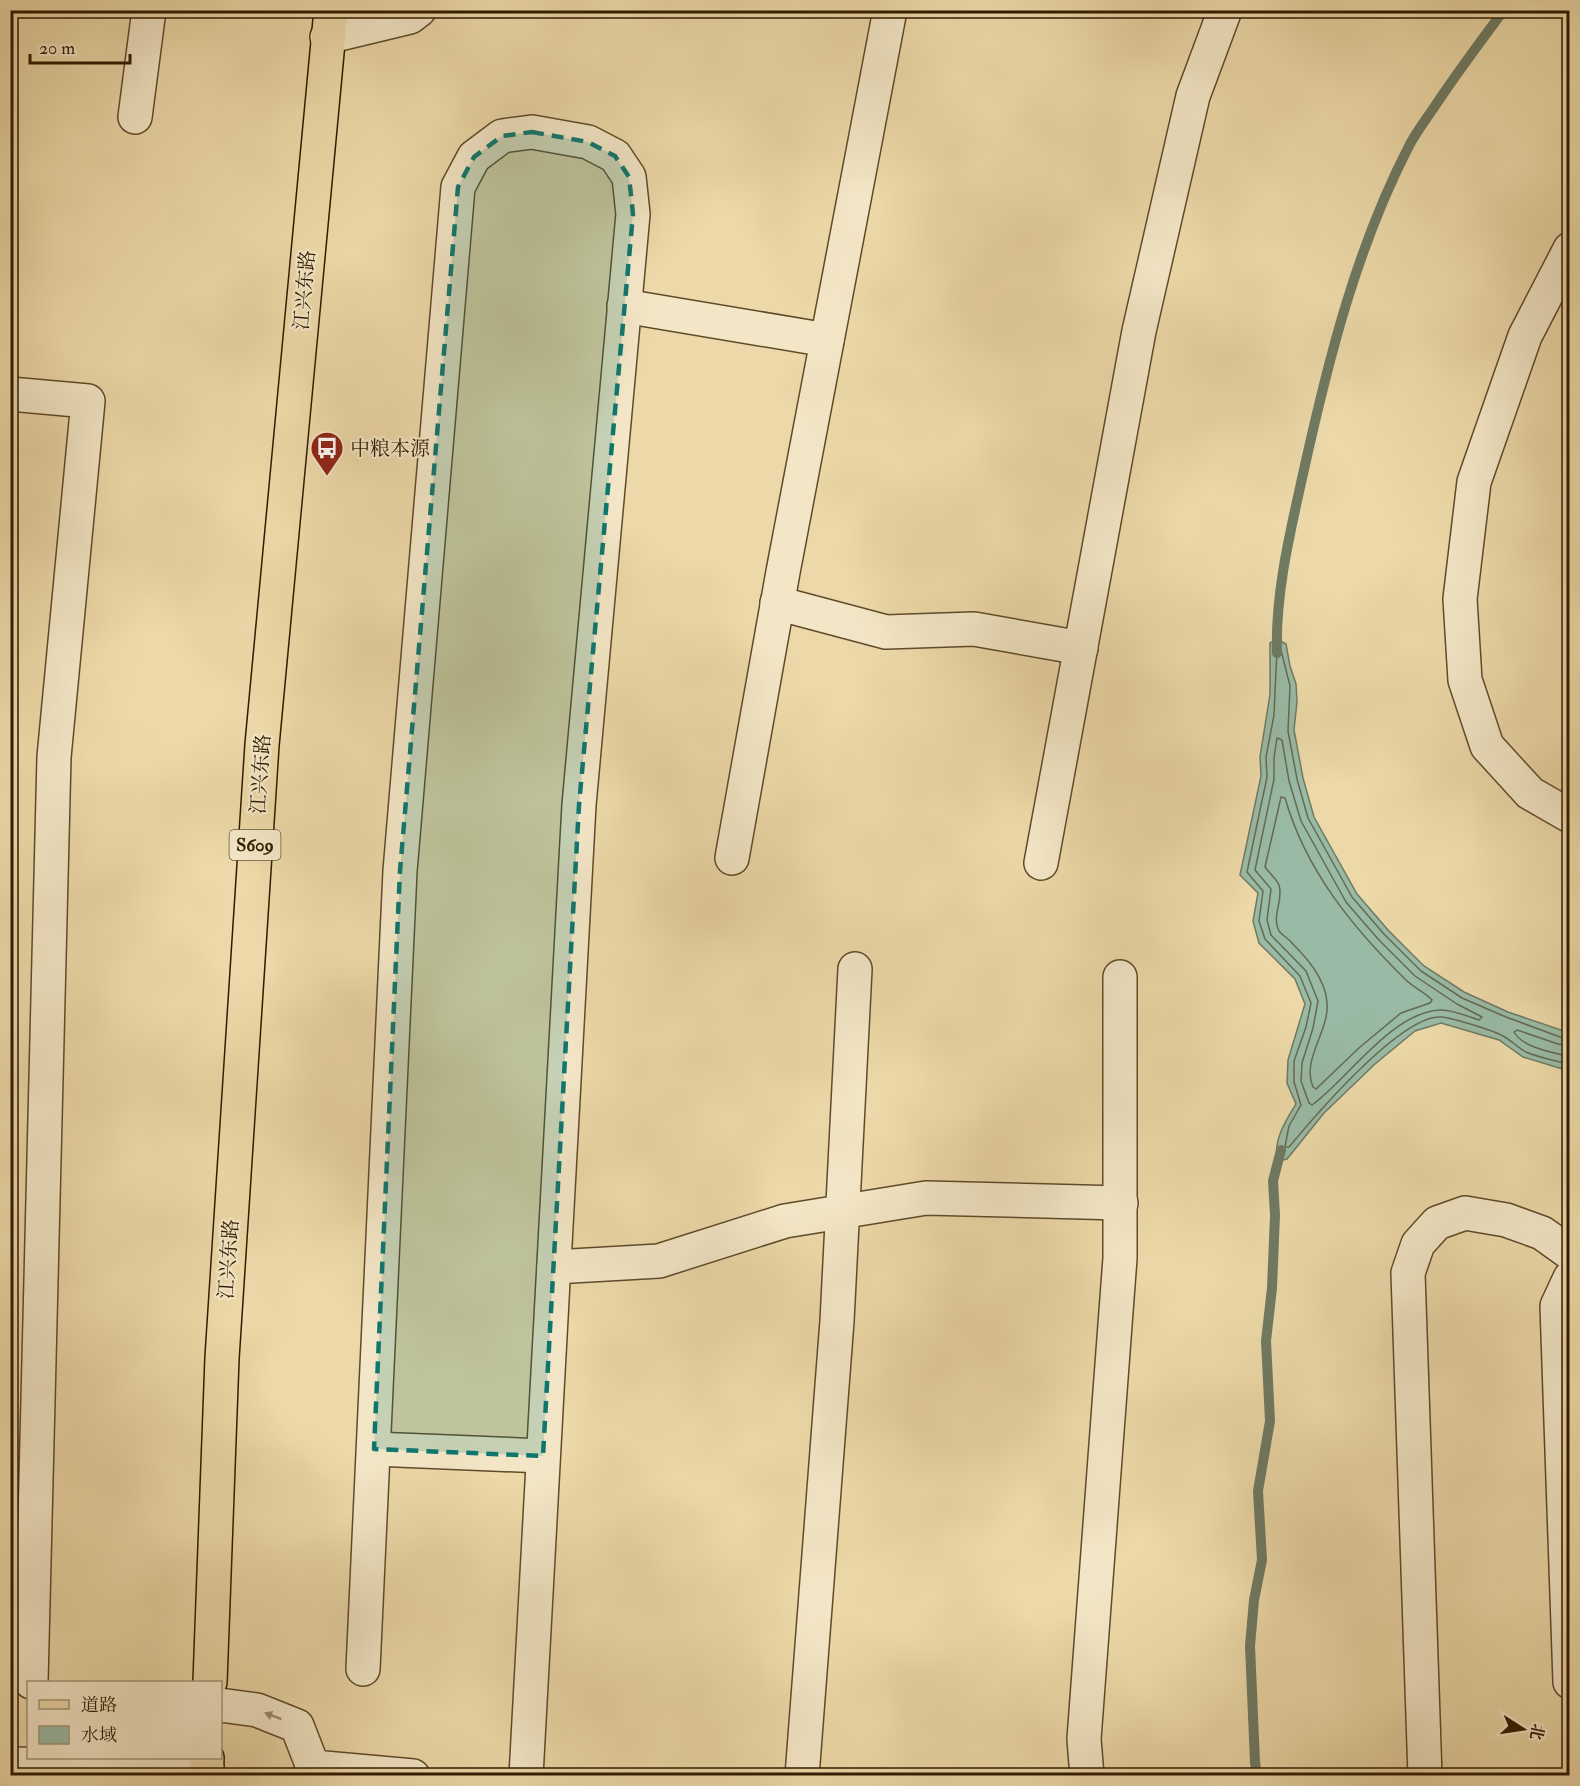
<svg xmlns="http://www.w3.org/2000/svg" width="1580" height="1786" viewBox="0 0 1580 1786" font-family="'IM FELL Double Pica','Noto Serif SC',serif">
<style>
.water{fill:#99baa5;stroke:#6f7a63;stroke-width:1.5}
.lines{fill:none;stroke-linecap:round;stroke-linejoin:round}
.shore{stroke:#646a52;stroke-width:1.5}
.stream{stroke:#6f7a63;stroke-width:10}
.minor-casing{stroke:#5f4a2a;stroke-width:36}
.major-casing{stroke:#301a00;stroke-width:36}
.minor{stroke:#f3e6c6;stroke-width:33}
.major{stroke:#ecd8a8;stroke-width:33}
.oneway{fill:#9b8a6d}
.marked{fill:#0f766e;fill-opacity:0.2;stroke:#0f766e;stroke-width:4.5;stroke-dasharray:12 8;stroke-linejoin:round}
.labels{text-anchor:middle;stroke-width:4.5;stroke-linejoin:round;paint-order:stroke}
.shield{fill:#f3e6c6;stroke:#6a573b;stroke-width:1.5}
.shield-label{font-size:18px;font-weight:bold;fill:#301a00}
.street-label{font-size:20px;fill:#301a00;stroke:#f3e6c6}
.poi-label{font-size:20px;fill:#301a00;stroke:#f3e6c6;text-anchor:start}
</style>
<rect width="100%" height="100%" fill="#ecd8a8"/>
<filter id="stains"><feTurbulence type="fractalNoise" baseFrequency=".00333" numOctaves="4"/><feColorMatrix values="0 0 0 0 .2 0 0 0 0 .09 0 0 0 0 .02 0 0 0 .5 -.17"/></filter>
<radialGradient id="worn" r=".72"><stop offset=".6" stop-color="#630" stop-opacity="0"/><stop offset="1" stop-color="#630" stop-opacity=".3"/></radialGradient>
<path class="water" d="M 1277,639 L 1286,644 L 1290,666 L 1296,684 L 1297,702 L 1294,730 L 1303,778 L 1314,817 L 1357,894 L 1388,930 L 1424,966 L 1464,992 L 1508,1012 L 1570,1033 L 1569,1071 L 1523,1057 L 1499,1040 L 1441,1023 L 1415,1031 L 1375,1064 L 1324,1113 L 1287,1159 L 1278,1161 C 1272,1142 1286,1120 1296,1104 L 1287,1083 L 1288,1060 L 1305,1004 L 1295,979 L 1259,943 L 1253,921 L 1258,893 L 1240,875 L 1261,776 L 1260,757 L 1270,694 L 1270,643 Z"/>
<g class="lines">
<g class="shore">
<path d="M 1277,738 L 1282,740 L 1289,781 L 1301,821 L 1346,902 L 1378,939 L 1415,976 L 1457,1004 L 1482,1017 L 1479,1020 C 1467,1016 1451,1009 1439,1010 C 1390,1014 1349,1078 1312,1105 L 1309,1103 L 1301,1081 L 1302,1063 L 1313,1028 L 1318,1001 L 1306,971 L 1271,935 L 1267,920 L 1271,889 L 1255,870 L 1274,779 L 1274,758 Z"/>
<path d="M 1281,797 L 1285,798 C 1306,871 1353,928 1406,980 C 1414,988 1425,992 1432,1000 L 1430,1003 L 1401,1013 L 1360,1047 L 1316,1089 L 1313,1087 C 1301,1059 1330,1031 1327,1002 C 1325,979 1308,959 1292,943 C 1289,939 1282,935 1279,931 C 1271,916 1284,900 1279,885 C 1276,878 1269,873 1265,867 Z"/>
<path d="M 1570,1038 L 1560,1037 L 1506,1017 L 1462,998 L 1421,971 L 1384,934 L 1352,897 L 1308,818 L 1297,779 L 1288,731 L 1290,686 L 1281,650 L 1277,649 L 1274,715 L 1266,757 L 1267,777 L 1247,872 L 1263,891 L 1259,921 L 1265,939 L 1300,976 L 1311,1003 L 1306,1027 L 1294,1061 L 1294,1082 L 1301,1105 L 1289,1126 L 1285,1147 L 1289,1147 C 1314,1117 1402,1013 1442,1017 C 1455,1019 1493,1030 1503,1036 C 1511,1040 1518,1048 1526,1052 C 1539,1058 1556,1060 1570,1065"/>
<path d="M 1570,1046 L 1558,1044 L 1517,1030 L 1514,1032 C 1523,1048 1552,1052 1570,1057"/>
</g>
<g class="stream">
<path d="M 1277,653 C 1275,594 1290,533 1303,474 C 1328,361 1356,248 1410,144 C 1417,131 1427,118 1435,106 C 1457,73 1480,42 1504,10"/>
<polyline points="1257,1776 1255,1762 1250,1646 1254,1600 1262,1560 1258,1491 1270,1421 1266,1341 1272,1288 1275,1215 1273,1181 1281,1150"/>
</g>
<g class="minor-casing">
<g id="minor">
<polyline points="327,37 410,17 419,10"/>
<polyline points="135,117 149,10"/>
<polyline points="1570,249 1525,336 1474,482 1460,599 1465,680 1487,746 1530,793 1570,816"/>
<polyline points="624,306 827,340"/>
<polyline points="10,394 88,401 54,757 31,1682"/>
<polyline points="777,603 886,632 974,629 1081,648"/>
<polyline points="732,858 783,572 890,10"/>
<polyline points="1041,863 1139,331 1193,96 1225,10"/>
<polyline points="554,1267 659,1261 785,1221 926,1198 1121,1203"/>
<polyline points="1570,1278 1557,1306 1570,1682"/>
<polyline points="374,1449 543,1456"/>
<polyline points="363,1669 400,871 458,187 474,157 502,136 532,132 588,142 615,156 629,177 633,214 579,805 526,1776"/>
<polyline points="220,1705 257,1710 297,1726 313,1767 309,1776"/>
<polyline points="10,1764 207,1767"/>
<polyline points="313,1767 413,1776"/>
<polyline points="802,1776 837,1321 855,969"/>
<polyline points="1087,1776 1084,1739 1120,1258 1120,977"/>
<polyline points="1425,1776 1408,1273 1418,1244 1437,1223 1465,1213 1506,1220 1542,1233 1570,1253"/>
</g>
</g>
<g class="major-casing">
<g id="major">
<polyline points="210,1682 222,1358 262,745 331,10"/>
<polyline points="206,1776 207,1758"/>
</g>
</g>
<use href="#minor" class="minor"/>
<use href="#major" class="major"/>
</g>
<defs><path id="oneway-solid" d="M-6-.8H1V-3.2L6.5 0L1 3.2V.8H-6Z" transform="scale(1.5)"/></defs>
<use class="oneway" href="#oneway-solid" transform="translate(273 1716) rotate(-159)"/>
<path class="marked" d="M 532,132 L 588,142 L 615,156 L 629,177 L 633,214 L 579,805 L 543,1456 L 374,1449 L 400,871 L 458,187 L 474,157 L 502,136 Z"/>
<defs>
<g id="bus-pin" transform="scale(1.725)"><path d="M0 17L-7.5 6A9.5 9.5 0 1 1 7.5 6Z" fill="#8f2418" stroke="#f3e6c6"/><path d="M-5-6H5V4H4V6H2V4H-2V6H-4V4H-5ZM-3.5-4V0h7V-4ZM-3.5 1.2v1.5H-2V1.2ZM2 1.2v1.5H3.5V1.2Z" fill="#fff"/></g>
</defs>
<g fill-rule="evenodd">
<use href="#bus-pin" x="327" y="448"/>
</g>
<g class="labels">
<rect class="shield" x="229.5" y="830" width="51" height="30" rx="4.5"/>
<g class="shield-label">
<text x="255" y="851">S609</text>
</g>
<g class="street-label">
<text transform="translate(304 290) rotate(-85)" y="7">江兴东路</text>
<text transform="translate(260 774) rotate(-86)" y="7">江兴东路</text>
<text transform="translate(228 1259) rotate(-86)" y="7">江兴东路</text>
</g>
<g class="poi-label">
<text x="350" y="455">中粮本源</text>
</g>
</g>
<rect width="1580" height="1786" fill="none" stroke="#ecd8a8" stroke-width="36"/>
<rect x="12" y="12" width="1556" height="1762" fill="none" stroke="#301a00" stroke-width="3"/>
<rect x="18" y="18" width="1544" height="1750" fill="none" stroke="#301a00" stroke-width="1.5"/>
<rect x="27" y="1681" width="195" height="78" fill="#f3e6c6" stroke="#a59477" stroke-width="1.5"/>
<rect x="39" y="1700" width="30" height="9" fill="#ecd8a8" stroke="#a59477" stroke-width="1.5"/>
<text x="81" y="1711" font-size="18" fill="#301a00">道路</text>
<rect x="39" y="1726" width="30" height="18" fill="#99baa5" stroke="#a59477" stroke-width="1.5"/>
<text x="81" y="1741" font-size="18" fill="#301a00">水域</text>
<g transform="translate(1523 1729) rotate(102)" stroke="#f3e6c6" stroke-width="4.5" paint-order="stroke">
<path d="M0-4.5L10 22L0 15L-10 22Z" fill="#301a00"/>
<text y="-9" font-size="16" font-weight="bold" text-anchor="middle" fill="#301a00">北</text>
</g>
<path d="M30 54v9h100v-9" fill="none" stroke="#301a00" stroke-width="3"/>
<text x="39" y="54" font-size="18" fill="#301a00" stroke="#f3e6c6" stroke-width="4.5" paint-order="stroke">20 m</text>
<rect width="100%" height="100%" filter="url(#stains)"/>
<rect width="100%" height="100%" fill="url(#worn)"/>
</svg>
